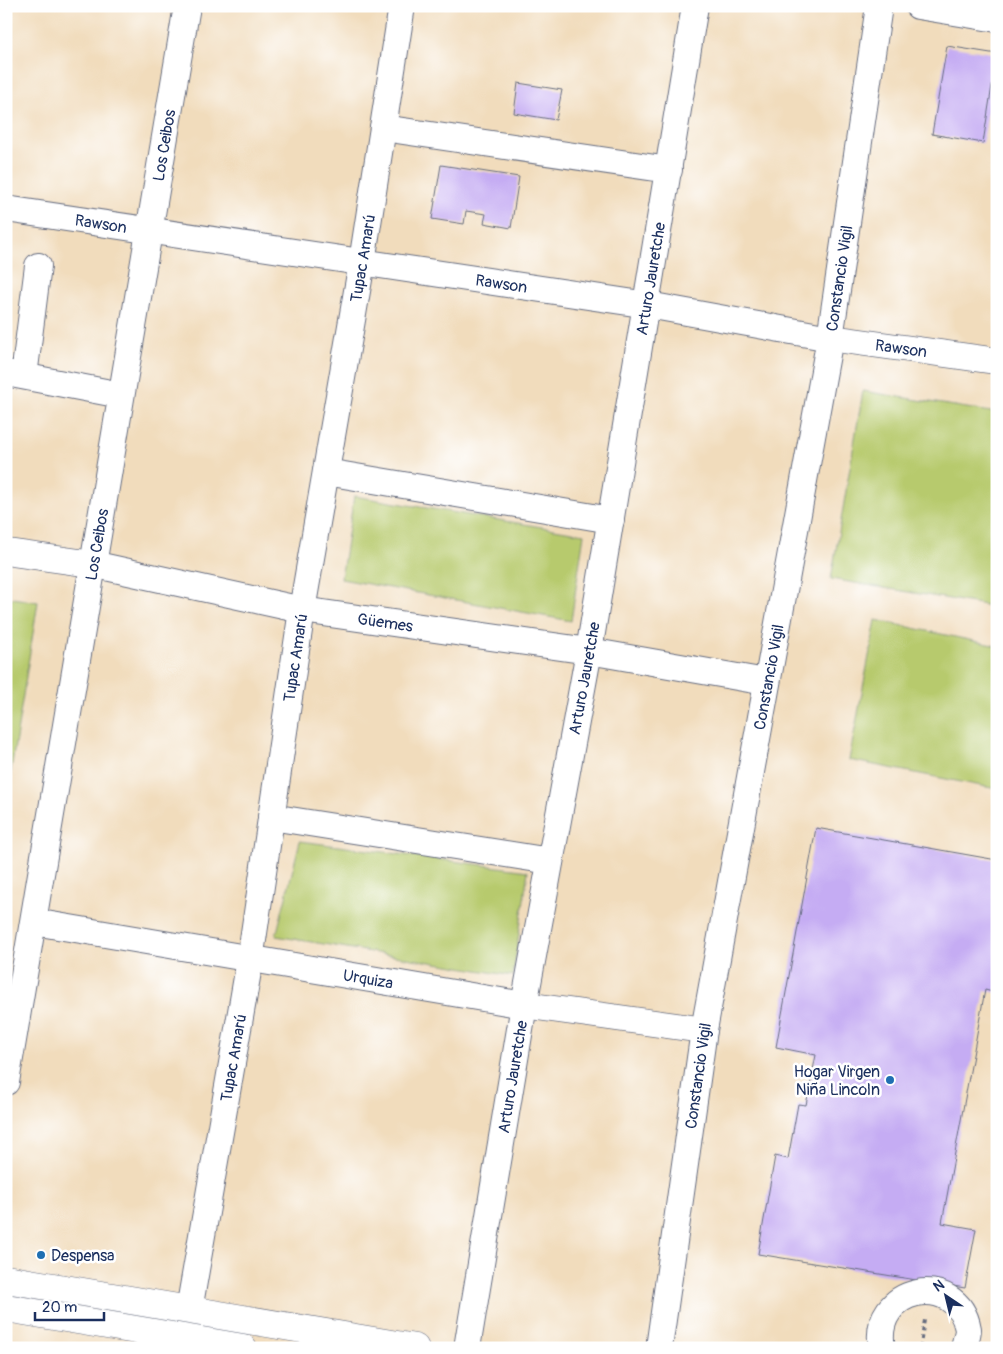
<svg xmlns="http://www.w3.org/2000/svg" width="1003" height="1354" viewBox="0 0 1003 1354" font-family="Pangolin,sans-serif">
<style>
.green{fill:#b7ca6d;stroke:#697c66}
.building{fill:#c5acf3}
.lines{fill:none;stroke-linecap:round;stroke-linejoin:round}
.minor-casing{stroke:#666c7f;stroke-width:28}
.major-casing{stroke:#666c7f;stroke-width:29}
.path{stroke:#666c7f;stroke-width:3;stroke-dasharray:4 4;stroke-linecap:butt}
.minor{stroke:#fff;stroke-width:26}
.major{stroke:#fff;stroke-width:28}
.poi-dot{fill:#1f6fb2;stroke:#fff;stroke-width:2}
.labels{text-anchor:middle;stroke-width:5;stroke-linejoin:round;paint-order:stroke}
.street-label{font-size:16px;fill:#1b2f5e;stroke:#fff}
.poi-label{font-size:16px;fill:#1b2f5e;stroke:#fff;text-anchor:end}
</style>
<rect width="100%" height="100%" fill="#fff"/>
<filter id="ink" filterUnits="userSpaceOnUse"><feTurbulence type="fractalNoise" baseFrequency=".02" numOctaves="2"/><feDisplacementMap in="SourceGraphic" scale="10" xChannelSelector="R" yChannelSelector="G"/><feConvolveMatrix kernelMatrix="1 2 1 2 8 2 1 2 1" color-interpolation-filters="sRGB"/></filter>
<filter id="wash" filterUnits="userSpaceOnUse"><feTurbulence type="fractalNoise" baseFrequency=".0096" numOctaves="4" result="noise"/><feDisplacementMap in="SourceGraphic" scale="20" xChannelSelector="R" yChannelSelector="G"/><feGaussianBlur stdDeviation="1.12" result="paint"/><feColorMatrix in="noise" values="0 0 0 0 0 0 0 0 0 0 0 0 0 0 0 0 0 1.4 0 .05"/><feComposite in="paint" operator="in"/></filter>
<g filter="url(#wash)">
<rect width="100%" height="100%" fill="#f1dcbc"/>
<g class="green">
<polygon points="863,391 997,413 997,607 831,579"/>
<polygon points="354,496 584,534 571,621 341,579"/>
<polygon points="6,597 38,602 6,801"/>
<polygon points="876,620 997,646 997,789 849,760"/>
<polygon points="300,841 528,871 513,976 276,936"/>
</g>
<g id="blocks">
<g class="building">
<polygon points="947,46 997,54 983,143 932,134"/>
<polygon points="518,83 562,90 556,120 514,113"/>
<polygon points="441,165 519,177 511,228 484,223 486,214 466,211 464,224 432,219"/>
<polygon points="816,828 997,860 997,993 985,990 942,1223 976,1229 965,1288 758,1254 775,1156 788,1159 798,1104 806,1105 816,1055 776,1047"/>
</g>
</g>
</g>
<g filter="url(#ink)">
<use href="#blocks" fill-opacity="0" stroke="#666c7f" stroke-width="1"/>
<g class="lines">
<g class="minor-casing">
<g id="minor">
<polyline points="918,6 997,19"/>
<polyline points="383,128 669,170"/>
<path id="s1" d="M 6,209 L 648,305 L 830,338 L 997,361"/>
<polyline points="6,373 121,395"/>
<polyline points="24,376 38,266"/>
<polyline points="326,472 611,520"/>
<path id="s2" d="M 6,552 L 92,564 L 302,610 L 589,651 L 766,682"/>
<polyline points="271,817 550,861"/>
<path id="s3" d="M 34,922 L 524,1005 L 704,1030"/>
<path id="s4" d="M 6,1082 L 187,6"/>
<path id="s5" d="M 189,1310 L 250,960 L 302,610 L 362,262 L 402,6"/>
<path id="s6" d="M 467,1348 L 524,1005 L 589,651 L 695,6"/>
<path id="s7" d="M 659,1348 L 704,1030 L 830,338 L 879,6"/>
<path d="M 882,1348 C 870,1287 957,1269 968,1329 C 968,1334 965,1342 964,1348"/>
</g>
</g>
<g class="major-casing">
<g id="major">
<polyline points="6,1279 415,1348"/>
<polyline points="6,1308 243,1348"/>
</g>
</g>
<polyline class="path" points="920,1348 925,1317"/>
<use href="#minor" class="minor"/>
<use href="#major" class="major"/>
</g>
</g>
<g class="poi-dot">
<circle cx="890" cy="1080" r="5"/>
<circle cx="41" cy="1255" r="5"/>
</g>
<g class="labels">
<g class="street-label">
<text dy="6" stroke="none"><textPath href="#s4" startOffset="950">Los Ceibos</textPath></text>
<text dy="6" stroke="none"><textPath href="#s1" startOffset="96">Rawson</textPath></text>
<text dy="6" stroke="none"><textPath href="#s5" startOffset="1066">Tupac Amarú</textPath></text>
<text dy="6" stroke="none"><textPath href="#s6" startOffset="1085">Arturo Jauretche</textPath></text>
<text dy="6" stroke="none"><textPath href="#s7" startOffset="1085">Constancio Vigil</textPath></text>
<text dy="6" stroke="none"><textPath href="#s1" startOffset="501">Rawson</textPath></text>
<text dy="6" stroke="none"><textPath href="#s1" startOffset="906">Rawson</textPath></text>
<text dy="6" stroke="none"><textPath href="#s4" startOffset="545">Los Ceibos</textPath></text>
<text dy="6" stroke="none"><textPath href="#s2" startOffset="386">Güemes</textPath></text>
<text dy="6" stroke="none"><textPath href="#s5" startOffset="661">Tupac Amarú</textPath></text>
<text dy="6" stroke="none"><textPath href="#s7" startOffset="680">Constancio Vigil</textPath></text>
<text dy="6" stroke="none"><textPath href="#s6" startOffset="680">Arturo Jauretche</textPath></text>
<text dy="6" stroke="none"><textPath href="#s3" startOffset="339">Urquiza</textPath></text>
<text dy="6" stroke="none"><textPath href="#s5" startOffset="256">Tupac Amarú</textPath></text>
<text dy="6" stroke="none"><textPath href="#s6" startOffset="275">Arturo Jauretche</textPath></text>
<text dy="6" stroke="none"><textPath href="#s7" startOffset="275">Constancio Vigil</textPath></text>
</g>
<g class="poi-label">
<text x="880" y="1077">Hogar Virgen<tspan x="880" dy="18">Niña Lincoln</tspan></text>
<text x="51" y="1261" text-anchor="start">Despensa</text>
</g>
</g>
<rect width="1003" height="1354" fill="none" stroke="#fff" stroke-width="25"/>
<g transform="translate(946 1296) rotate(325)" stroke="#ffffff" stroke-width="4" paint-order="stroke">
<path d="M0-4L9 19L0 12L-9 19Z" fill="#1b2f5e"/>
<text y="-8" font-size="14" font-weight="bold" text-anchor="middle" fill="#1b2f5e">N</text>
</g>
<path d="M35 1312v8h69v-8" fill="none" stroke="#1b2f5e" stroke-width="2.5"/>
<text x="42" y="1312" font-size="15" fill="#1b2f5e" stroke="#ffffff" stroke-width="4" paint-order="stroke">20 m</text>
</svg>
